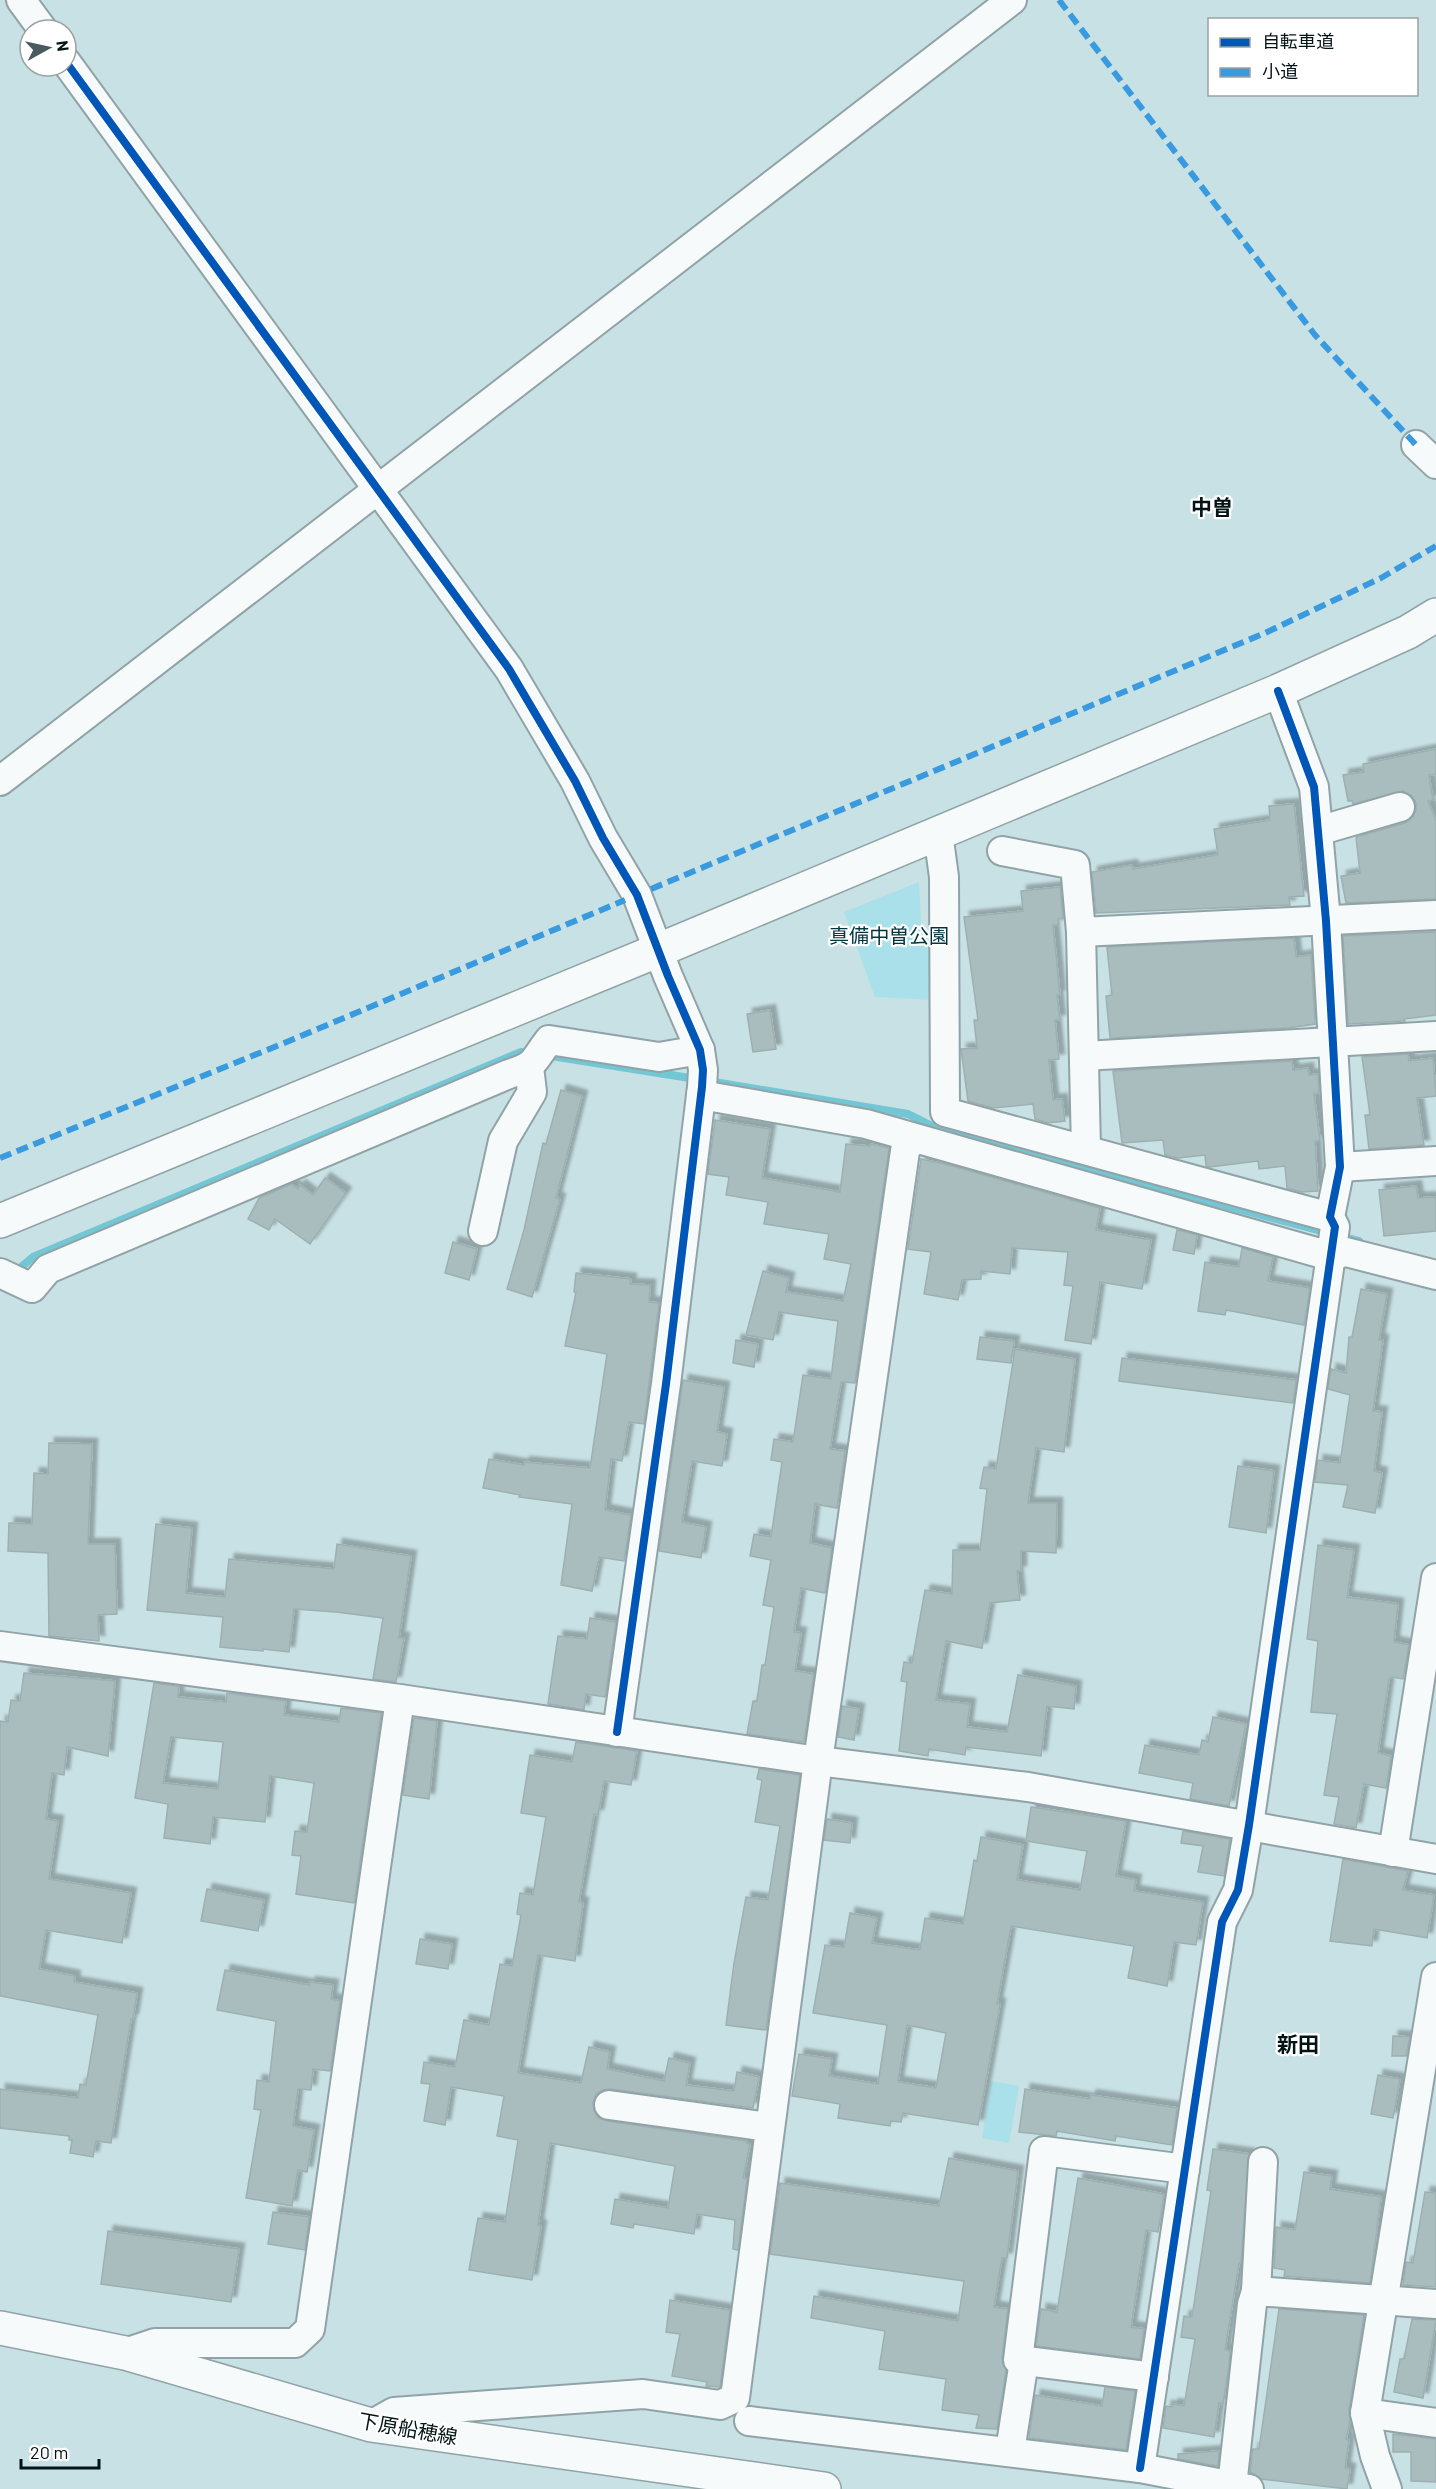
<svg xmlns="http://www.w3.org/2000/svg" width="1436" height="2489" viewBox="0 0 1436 2489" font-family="Barlow,'Noto Sans JP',sans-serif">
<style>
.green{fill:#aae0e9}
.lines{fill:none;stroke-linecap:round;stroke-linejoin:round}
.stream{stroke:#73c6d3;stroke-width:8}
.building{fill:#a9bdbf;stroke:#9cb0b2;stroke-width:1.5;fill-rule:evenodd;filter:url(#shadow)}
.minor-casing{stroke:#90a3a6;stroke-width:32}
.tertiary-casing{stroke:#90a3a6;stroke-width:36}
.secondary-casing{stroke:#90a3a6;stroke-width:36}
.minor{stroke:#f7fafb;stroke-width:28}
.tertiary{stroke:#f7fafb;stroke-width:33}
.secondary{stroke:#f7fafb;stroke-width:33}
.quiet{stroke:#399adf;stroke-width:6;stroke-dasharray:12 6;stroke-linecap:butt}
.cycleway-casing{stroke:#fff;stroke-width:11}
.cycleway{stroke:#0057b8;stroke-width:8}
.labels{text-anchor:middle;stroke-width:4.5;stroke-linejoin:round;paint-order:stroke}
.park-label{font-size:20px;fill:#01363e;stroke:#fff}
.street-label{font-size:20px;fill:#031316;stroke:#fff}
.neighbourhood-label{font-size:21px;font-weight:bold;fill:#031316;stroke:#fff}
</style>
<defs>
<filter id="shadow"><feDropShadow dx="5.5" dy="-5.5" stdDeviation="1.5" flood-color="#0004"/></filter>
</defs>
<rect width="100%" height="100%" fill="#c8e1e4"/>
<g class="green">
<polygon points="919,882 921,924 935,968 935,1000 875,997 844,912"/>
<polygon points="991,2081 1019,2086 1009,2143 982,2138"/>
</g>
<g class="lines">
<g class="stream">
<polyline points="545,1055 696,1079"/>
<polyline points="708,1081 908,1114 938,1129 1359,1241"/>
<polyline points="14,1273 33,1257 521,1052 533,1053"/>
</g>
</g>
<g class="building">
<polygon points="1436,749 1436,774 1429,775 1433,800 1428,801 1436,821 1436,899 1346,903 1341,876 1360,873 1356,837 1405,823 1412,818 1416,810 1416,803 1412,796 1403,791 1353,804 1352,801 1348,801 1343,775 1364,772 1363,764"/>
<polygon points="1294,804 1304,896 1289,897 1290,905 1096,913 1092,872 1132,865 1133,869 1218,855 1214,829 1270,820 1269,806"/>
<polygon points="1060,887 1063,918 1058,919 1059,924 1053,925 1060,995 1057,995 1060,1020 1055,1020 1059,1059 1049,1060 1053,1100 1062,1099 1065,1121 1047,1123 1035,1119 1033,1104 993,1108 968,1101 961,1049 977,1048 974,1020 978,1020 964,917 1023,911 1021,891"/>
<polygon points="1436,932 1436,1015 1404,1019 1405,1021 1348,1024 1343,936"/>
<polygon points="1294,938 1296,957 1311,955 1315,1024 1288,1028 1110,1038 1106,996 1112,995 1107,947"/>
<polygon points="770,1010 776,1049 753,1052 747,1014"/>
<polygon points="1408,1054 1409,1061 1433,1058 1436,1096 1417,1098 1424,1145 1369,1149 1365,1115 1370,1115 1362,1057"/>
<polygon points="1292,1061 1293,1070 1308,1068 1309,1075 1318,1074 1319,1093 1314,1094 1320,1140 1315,1141 1318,1191 1302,1192 1287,1188 1285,1166 1259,1169 1258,1161 1210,1167 1206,1166 1205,1155 1178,1158 1165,1155 1163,1140 1122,1143 1113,1071"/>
<polygon points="561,1090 582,1096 556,1198 560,1199 532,1297 507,1289 524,1230 543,1143 546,1144"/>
<polygon points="715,1120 770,1129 762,1178 840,1192 846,1144 870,1146 871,1144 889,1148 855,1383 841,1382 830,1449 845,1451 837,1508 815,1504 810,1543 832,1548 825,1593 801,1588 794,1632 801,1633 795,1671 814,1674 804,1742 747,1734 753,1701 757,1701 762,1665 765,1665 774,1607 763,1605 771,1560 750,1556 754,1534 771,1537 782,1462 771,1460 774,1439 793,1442 803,1375 831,1379 838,1321 779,1312 773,1340 746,1335 763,1271 789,1278 786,1292 843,1301 851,1264 824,1259 829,1234 764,1224 768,1202 726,1195 729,1177 708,1174"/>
<polygon points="921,1159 953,1166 1100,1208 1096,1230 1151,1240 1142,1289 1100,1282 1091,1344 1065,1340 1073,1286 1064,1285 1068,1252 1012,1248 1010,1274 981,1271 981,1279 962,1280 958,1300 924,1294 931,1252 908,1249"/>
<polygon points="325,1178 346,1193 310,1244 275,1219 269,1230 248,1219 259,1198 291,1184 298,1189 300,1185 313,1195"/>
<polygon points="1416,1186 1418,1198 1436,1197 1436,1231 1384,1236 1379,1190"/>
<polygon points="1177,1230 1197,1235 1194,1254 1173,1250"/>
<polygon points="453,1242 477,1249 469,1280 445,1273"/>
<polygon points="1242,1248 1273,1257 1268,1281 1310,1288 1304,1325 1226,1310 1225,1315 1198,1311 1205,1262 1239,1267"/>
<polygon points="576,1273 631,1279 630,1284 650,1285 649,1302 659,1303 644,1424 629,1422 622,1461 611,1459 605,1510 631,1515 624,1561 599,1557 592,1591 561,1585 572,1504 519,1497 520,1495 483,1488 489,1459 524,1465 524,1462 590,1468 607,1354 565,1346 576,1292 574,1292"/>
<polygon points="1361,1289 1387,1294 1379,1340 1383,1340 1373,1411 1382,1412 1374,1471 1382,1473 1375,1513 1343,1507 1348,1485 1315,1482 1318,1460 1340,1463 1350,1395 1328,1389 1331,1369 1346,1373 1349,1337 1352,1337"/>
<polygon points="980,1337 1014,1341 1011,1363 977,1359"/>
<polygon points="736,1340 758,1344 754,1367 733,1363"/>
<polygon points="1015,1349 1075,1359 1064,1452 1036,1448 1028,1503 1057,1503 1056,1553 1021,1551 1021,1571 1017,1571 1020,1600 990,1603 982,1648 946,1641 936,1700 970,1704 967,1727 1007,1732 1018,1675 1076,1686 1074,1709 1047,1706 1041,1756 966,1747 965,1755 929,1749 928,1756 899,1751 907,1682 901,1681 904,1662 912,1663 925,1590 952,1594 953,1550 980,1550 987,1489 980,1488 984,1467 996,1469"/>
<polygon points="1122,1358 1296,1380 1293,1403 1119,1381"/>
<polygon points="683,1380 724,1387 717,1432 727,1434 722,1466 692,1461 682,1522 706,1527 701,1558 659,1551"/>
<polygon points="49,1443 92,1444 88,1544 115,1544 117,1614 98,1615 99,1641 49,1636 48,1553 8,1551 9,1523 32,1524 34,1473 48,1474"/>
<polygon points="1238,1466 1274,1471 1266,1533 1229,1527"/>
<polygon points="156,1524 192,1528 186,1593 225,1597 229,1559 334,1569 337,1544 411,1556 399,1638 404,1638 396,1682 373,1679 383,1618 336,1612 294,1609 289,1652 263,1649 263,1651 220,1647 223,1617 147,1610"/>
<polygon points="1318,1545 1354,1550 1347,1597 1398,1604 1394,1642 1409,1645 1403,1679 1392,1677 1389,1679 1378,1753 1391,1756 1386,1788 1364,1784 1356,1828 1334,1824 1339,1797 1324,1795 1337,1714 1311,1712 1318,1641 1307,1639"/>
<polygon points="590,1618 616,1622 605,1697 586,1694 584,1710 548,1704 558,1636 587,1639"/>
<polygon points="24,1673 115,1681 108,1756 67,1747 64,1775 52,1773 46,1819 58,1821 49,1879 131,1893 122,1943 46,1930 39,1969 75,1976 74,1982 137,1993 133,2019 131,2019 111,2143 96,2141 93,2157 70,2153 72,2140 69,2140 69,2136 0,2128 0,2089 78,2098 80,2084 86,2085 98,2015 0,1996 0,1721 8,1722 11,1700 20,1701"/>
<path d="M 154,1683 L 179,1686 L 178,1697 L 226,1702 L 227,1693 L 286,1701 L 284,1715 L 339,1722 L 341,1708 L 381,1713 L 354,1903 L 296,1894 L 301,1856 L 292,1855 L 295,1831 L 307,1832 L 314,1783 L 270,1776 L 265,1822 L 213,1817 L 210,1844 L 164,1838 L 168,1804 L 135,1798 ZM 171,1737 L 223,1742 L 218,1789 L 163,1783 Z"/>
<polygon points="842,1706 859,1709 854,1740 838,1737"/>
<polygon points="1213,1717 1246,1724 1229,1806 1190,1799 1193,1783 1139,1773 1145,1745 1199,1755 1202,1740 1208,1742"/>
<polygon points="414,1718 437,1721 429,1799 403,1795"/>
<polygon points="576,1742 637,1751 631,1785 604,1781 598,1815 594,1814 579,1902 583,1903 575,1961 538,1955 518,2073 581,2083 589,2047 610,2052 607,2069 664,2081 669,2058 690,2063 686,2085 734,2091 737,2072 759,2077 753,2108 611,2089 603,2090 596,2094 593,2103 594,2111 598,2118 607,2121 747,2141 747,2143 750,2144 743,2178 747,2179 738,2250 733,2249 735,2220 697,2214 694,2234 634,2224 633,2228 611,2224 615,2199 668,2208 675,2166 550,2143 538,2225 541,2226 532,2280 469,2270 478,2218 505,2222 518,2140 497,2136 504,2096 451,2087 445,2125 424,2121 430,2084 421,2083 424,2062 455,2067 464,2020 489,2025 500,1964 512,1966 521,1915 517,1914 520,1893 533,1895 546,1817 521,1813 530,1755 572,1762"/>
<polygon points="759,1769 800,1775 766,2030 726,2025 734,1963 746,1897 768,1900 780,1826 755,1822 762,1780 757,1779"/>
<path d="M 1031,1807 L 1126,1821 L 1116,1876 L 1136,1880 L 1134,1891 L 1203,1902 L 1196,1945 L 1174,1942 L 1167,1986 L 1128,1978 L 1134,1946 L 1011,1926 L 997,2004 L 1000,2004 L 978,2125 L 903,2113 L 901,2122 L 891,2121 L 890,2126 L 838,2118 L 840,2104 L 792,2096 L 799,2054 L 832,2059 L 829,2076 L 878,2084 L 887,2025 L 813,2013 L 825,1945 L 844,1947 L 850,1913 L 877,1918 L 872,1943 L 920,1950 L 925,1918 L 963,1924 L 974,1860 L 977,1861 L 981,1837 L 1023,1845 L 1017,1880 L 1080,1890 L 1087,1851 L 1026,1841 ZM 907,2025 L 946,2033 L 936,2088 L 898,2082 Z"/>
<polygon points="827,1819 852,1823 850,1843 824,1840"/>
<polygon points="1183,1831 1230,1839 1224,1876 1198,1872 1203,1846 1181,1843"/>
<polygon points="1343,1859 1408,1871 1403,1890 1434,1895 1427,1938 1374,1929 1372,1946 1330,1941"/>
<polygon points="207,1889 264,1900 258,1931 201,1921"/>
<polygon points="420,1939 452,1944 448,1969 416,1964"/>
<polygon points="225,1970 310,1985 310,1982 333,1985 331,1999 340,2001 330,2071 313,2069 311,2090 298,2089 293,2126 314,2130 307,2172 298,2170 292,2206 246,2198 261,2110 254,2109 257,2080 269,2082 276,2021 217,2010"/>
<polygon points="1393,2036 1410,2037 1406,2056 1392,2056"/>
<polygon points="1378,2075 1400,2079 1393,2118 1371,2114"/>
<polygon points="1025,2089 1090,2099 1091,2095 1177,2108 1172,2145 1116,2136 1115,2141 1057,2131 1056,2136 1019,2132"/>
<polygon points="1213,2149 1249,2154 1241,2263 1239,2263 1225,2350 1230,2351 1229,2366 1223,2404 1219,2403 1214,2437 1163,2428 1166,2406 1172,2407 1173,2404 1184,2406 1195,2339 1181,2337 1184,2316 1192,2317 1211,2191 1207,2190"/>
<polygon points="949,2158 1018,2171 1007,2258 1002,2258 994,2307 1008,2309 1002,2358 1006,2370 997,2429 976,2428 979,2415 942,2410 946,2379 879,2369 885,2331 811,2318 814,2296 958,2321 964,2281 770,2254 780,2183 939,2206"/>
<polygon points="1304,2172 1332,2176 1330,2189 1381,2197 1370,2283 1284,2276 1285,2270 1274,2268 1276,2227 1295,2230"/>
<polygon points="1078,2178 1164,2194 1158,2232 1146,2230 1136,2295 1131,2327 1144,2329 1140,2359 1036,2346 1041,2309 1057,2312"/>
<polygon points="1425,2192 1436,2193 1436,2287 1403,2285 1406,2262 1413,2263"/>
<polygon points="273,2212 309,2217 305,2250 268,2244"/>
<polygon points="108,2231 239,2249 231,2302 101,2284"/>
<polygon points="670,2300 730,2310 720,2387 706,2386 707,2382 672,2376 680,2334 666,2332"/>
<polygon points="1279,2309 1364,2315 1349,2410 1350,2421 1346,2439 1349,2440 1345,2468 1350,2469 1347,2489 1261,2479 1250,2472 1253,2449 1259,2449"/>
<polygon points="1412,2319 1436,2320 1423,2398 1394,2392 1400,2359 1404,2359"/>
<polygon points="1105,2387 1135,2391 1126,2450 1029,2438 1035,2395 1102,2406"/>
<polygon points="1393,2434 1436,2439 1436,2482 1411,2481 1411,2452 1393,2452"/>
<polygon points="1219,2451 1218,2466 1178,2459 1178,2454"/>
</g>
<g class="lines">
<g class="minor-casing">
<g id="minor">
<polyline points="21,0 43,30"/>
<polyline points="66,62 509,669 575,781 603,838 637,895 668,976 700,1050 703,1070 702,1087 666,1384 617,1732"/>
<polyline points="1416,445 1436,464"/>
<polyline points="0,781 1012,0"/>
<polyline points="1318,831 1400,807"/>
<polyline points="938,833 944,877 945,1112 1330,1217"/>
<polyline points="1002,851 1075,865 1081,932 1436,915"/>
<polyline points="1081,932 1086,1149"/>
<polyline points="1084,1056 1436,1036"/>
<polyline points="701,1095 866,1124 1330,1256 1346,1252 1436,1275"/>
<polyline points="1340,1167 1436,1161"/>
<polyline points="483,1231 503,1141 532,1092 529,1067"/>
<path d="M 0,1273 L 32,1288 L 48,1269 L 509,1074 C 537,1065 532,1062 549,1040 L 659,1057 L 700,1050"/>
<polyline points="0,1646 400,1699 818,1761 1028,1787 1436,1859"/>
<polyline points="1393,1852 1436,1578"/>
<polyline points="609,2105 769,2127"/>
<polyline points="1256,2291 1263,2162"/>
<polyline points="125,2353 155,2343 295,2343 310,2329 400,1699"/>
<polyline points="1154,2377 1018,2360 1044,2151 1185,2169"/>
<polyline points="1365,2413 1436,2423"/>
<polyline points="749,2421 1140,2468 1249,2489"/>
<polyline points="371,2425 394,2412 643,2394 720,2405 735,2398 818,1761 905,1151 912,1138"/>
<polyline points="1010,2451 1024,2361"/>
<polyline points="1140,2468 1222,1922 1238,1890 1249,1825 1335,1227 1330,1217 1340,1167 1326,921 1314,787 1278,691"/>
<polyline points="1232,2486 1252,2304 1256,2291 1436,2304"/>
<polyline points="1387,2489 1375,2456 1365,2413 1436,1977"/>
</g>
</g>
<g class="tertiary-casing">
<polyline id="tertiary" points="0,1221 659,950 1278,691 1408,632 1436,615"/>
</g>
<g class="secondary-casing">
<polyline id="secondary" points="0,2328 125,2353 371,2425 824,2489"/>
</g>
<use href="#minor" class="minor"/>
<use href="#tertiary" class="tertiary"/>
<use href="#secondary" class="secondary"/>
<g class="quiet">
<polyline points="1059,0 1315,335 1416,445"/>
<polyline points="651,889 1265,633 1381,578 1436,546"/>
<polyline points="0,1158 289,1041 625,900"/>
</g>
<g class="cycleway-casing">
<g id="cycleway">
<polyline points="66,62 509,669 575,781 603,838 637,895 668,976 700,1050 703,1070 702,1087 666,1384 617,1732"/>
<polyline points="1140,2468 1222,1922 1238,1890 1249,1825 1335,1227 1330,1217 1340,1167 1326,921 1314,787 1278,691"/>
</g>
</g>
<use href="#cycleway" class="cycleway"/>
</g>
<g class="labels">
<g class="park-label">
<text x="889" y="943">真備中曽公園</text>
</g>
<g class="street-label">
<text transform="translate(408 2429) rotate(10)" y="7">下原船穂線</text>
</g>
<g class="neighbourhood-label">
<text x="1212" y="515">中曽</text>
<text x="1298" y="2052">新田</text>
</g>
</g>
<rect x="1208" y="18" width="210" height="78" fill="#ffffff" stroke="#9aa1a2" stroke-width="1.5"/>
<rect x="1220" y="38" width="30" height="9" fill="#0057b8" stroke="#9aa1a2" stroke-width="1.5"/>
<text x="1262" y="48" font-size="18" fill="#031316">自転車道</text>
<rect x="1220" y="68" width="30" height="9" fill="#399adf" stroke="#9aa1a2" stroke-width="1.5"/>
<text x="1262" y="78" font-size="18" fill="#031316">小道</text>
<g transform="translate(48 48) rotate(82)"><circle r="28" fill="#ffffff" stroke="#9aa1a2" stroke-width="1.5"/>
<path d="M0-4.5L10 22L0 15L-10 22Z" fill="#485b5e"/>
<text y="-9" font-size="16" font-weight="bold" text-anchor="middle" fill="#031316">N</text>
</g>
<path d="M21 2459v9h78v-9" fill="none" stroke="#031316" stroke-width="3"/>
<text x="30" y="2459" font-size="18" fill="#031316" stroke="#ffffff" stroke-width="4.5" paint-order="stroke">20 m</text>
</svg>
